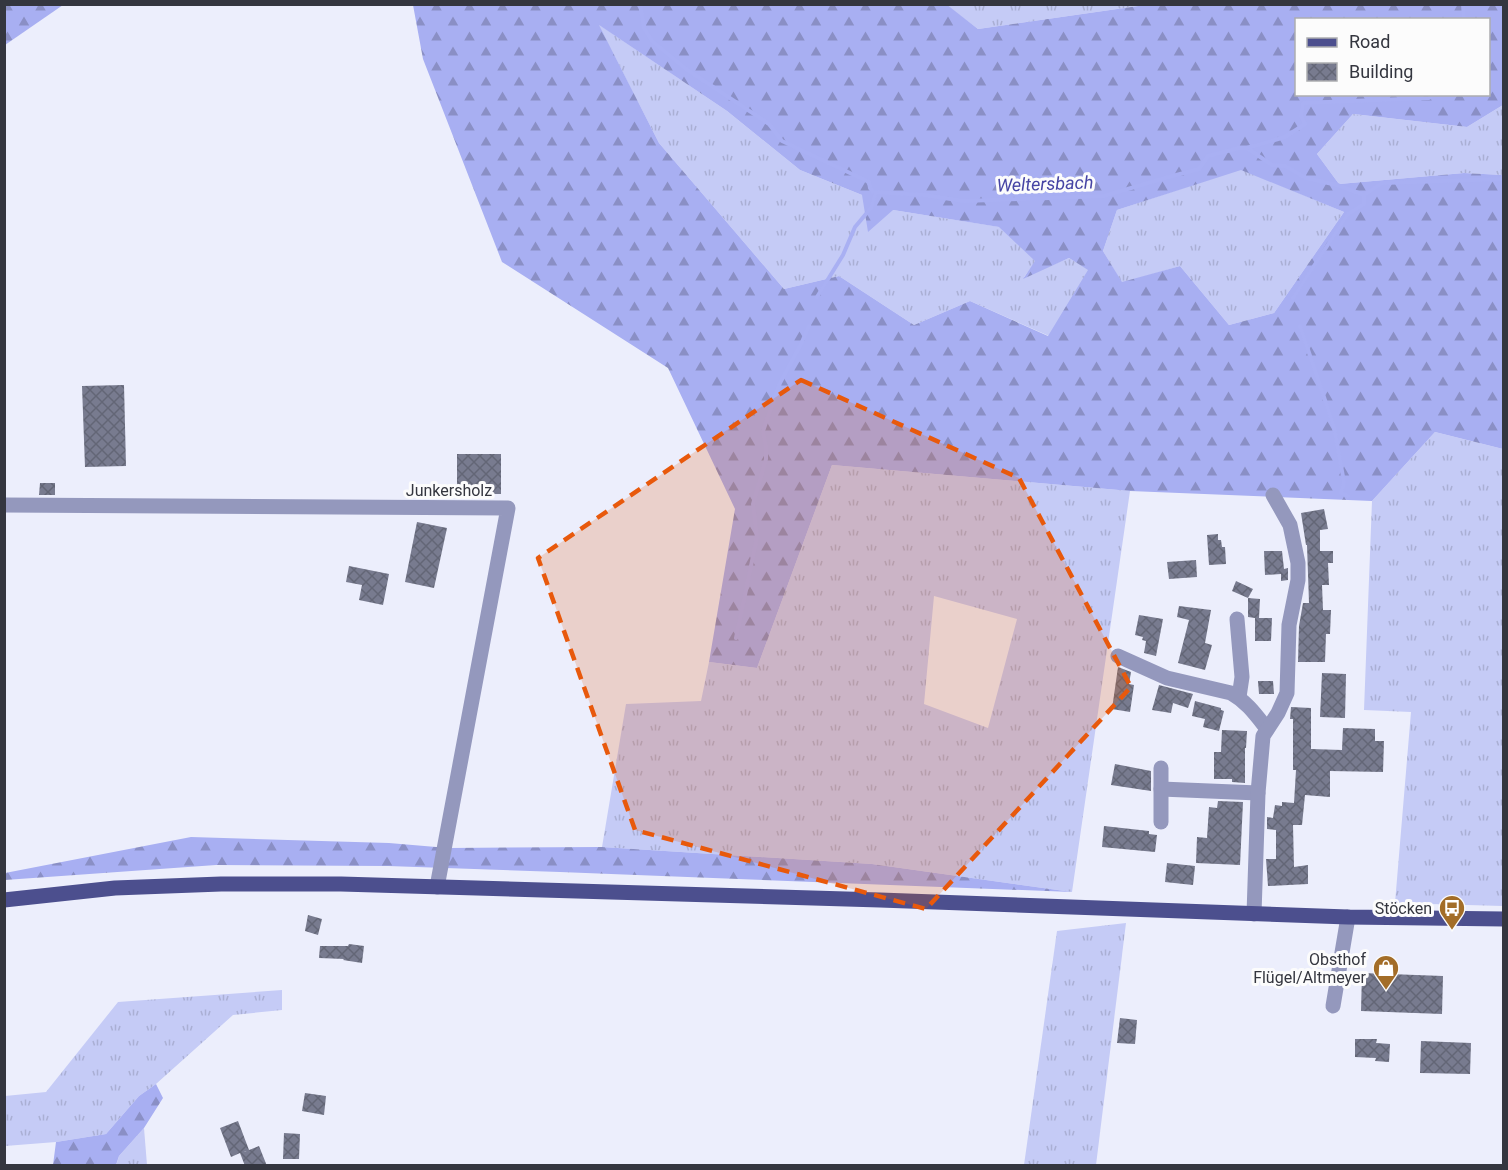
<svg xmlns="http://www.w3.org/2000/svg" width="1508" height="1170" viewBox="0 0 1508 1170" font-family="Roboto,sans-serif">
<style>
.grass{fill:url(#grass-tufts);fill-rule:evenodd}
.forest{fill:url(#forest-firs);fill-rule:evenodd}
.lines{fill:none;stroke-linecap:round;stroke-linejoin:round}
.stream{stroke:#a9b0f3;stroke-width:4}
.building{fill:url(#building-cross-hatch)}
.minor{stroke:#9498bd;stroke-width:15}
.major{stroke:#4c4f8e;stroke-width:15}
.marked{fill:#e8590c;fill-opacity:0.2;stroke:#e8590c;stroke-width:4.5;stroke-dasharray:12 8;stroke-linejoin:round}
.labels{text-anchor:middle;stroke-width:6;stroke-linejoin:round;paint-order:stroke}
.street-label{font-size:16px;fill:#34363f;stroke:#fcfcfc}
.poi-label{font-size:16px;fill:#34363f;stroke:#fcfcfc;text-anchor:end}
.water-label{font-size:18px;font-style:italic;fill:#4644a4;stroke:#fcfcfc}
</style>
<defs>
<pattern id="grass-tufts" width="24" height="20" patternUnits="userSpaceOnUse" patternTransform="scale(1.5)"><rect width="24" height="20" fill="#c5cbf6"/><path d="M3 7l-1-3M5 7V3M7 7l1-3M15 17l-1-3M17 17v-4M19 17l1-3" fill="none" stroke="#aaafd4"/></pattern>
<pattern id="forest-firs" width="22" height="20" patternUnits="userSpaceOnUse" patternTransform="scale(1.5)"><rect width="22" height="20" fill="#a8aff2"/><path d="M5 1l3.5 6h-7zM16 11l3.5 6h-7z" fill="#8a8fc5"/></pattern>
<pattern id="building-cross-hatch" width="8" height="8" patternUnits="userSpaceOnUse" patternTransform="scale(1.5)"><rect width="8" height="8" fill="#787b8f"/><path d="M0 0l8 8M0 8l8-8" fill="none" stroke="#636676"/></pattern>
</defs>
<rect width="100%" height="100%" fill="#eceefc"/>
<g class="grass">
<polygon points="946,5 1145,5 978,29"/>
<polygon points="598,24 727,111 800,170 862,195 893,210 1000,227 1036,261 1024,277 1069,258 1089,270 1049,336 970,301 914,325 839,276 784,289 659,143"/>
<polygon points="1503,105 1503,175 1464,173 1339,184 1317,154 1353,114 1467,127"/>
<polygon points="1241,169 1344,212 1274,313 1229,325 1180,266 1122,283 1103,251 1117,210"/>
<polygon points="1435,432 1503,449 1503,906 1395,903 1411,712 1364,710 1372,501"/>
<path d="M 832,465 L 1130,491 L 1072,892 L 872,864 L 602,847 L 626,704 L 701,701 L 709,662 L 757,668 ZM 934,596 L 1017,619 L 988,728 L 924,704 Z"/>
<polygon points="1126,923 1096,1165 1024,1165 1057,931"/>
<polygon points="282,990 282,1010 233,1015 156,1084 139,1096 106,1134 56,1142 5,1146 5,1096 46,1092 118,1002"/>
<polygon points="144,1128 147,1165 116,1166 119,1156"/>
</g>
<g class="forest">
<polygon points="5,4 63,4 63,5 5,45"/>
<path d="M 946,4 L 978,29 L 1145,5 L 1503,5 L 1503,105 L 1467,127 L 1353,114 L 1317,154 L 1339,184 L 1464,173 L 1503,175 L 1503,449 L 1435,432 L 1372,501 L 1130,491 L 832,465 L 757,668 L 709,662 L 735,509 L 668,368 L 502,262 L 423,59 L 413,5 ZM 1296,20 L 1488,20 L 1488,94 L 1296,94 ZM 599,25 L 727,111 L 800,170 L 862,195 L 868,232 L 893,210 L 999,227 L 1035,261 L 1023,279 L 1069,258 L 1088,270 L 1048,336 L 970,301 L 914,325 L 839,276 L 784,289 L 659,143 ZM 1241,170 L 1344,212 L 1274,313 L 1229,325 L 1180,266 L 1122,282 L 1103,251 L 1117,210 Z"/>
<polygon points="191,837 389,843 448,848 602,847 872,864 1072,892 560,872 388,866 216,865 5,880 5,873"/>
<polygon points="156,1084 163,1098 144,1128 119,1156 116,1165 53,1165 56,1142 106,1134 139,1096"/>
</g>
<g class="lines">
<g class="stream">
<polyline points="640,4 644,28 652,41 686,69 769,124 782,141 869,182 870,188 873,192 924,195 964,201 1104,196 1165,178 1199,169 1208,156 1239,148 1247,148 1272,165 1285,166 1306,178 1337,185 1364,195 1382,183 1504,179"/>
<polyline points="1463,4 1464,20"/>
<polyline points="1247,148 1285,137 1305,124 1301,116 1303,103 1429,98 1434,94"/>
<polyline points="817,297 843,255 855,227 871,208 876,192"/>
<polyline points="1293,298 1348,214 1364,204 1364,195"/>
<polyline points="1300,326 1334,427 1344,482 1341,493 1348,496"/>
<polyline points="736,638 757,537 753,504 766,459 766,447 763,431 780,383 801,344 809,326"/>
</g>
</g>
<g class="building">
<polygon points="124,385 126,466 85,467 82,386"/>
<rect x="457" y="454" width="44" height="40"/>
<polygon points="40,483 55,483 55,495 39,495"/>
<polygon points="1324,509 1328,529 1320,530 1320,551 1333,551 1333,563 1328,563 1329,585 1322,585 1323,610 1331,610 1330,634 1326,634 1325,662 1298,662 1299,626 1303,603 1309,603 1307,545 1306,545 1301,513"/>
<polygon points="417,522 447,528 434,588 405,582"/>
<polygon points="1218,534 1218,540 1221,540 1222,547 1225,547 1226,564 1209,565 1207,535"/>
<polygon points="1264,551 1282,551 1284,569 1288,568 1288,580 1281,581 1281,574 1265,575"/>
<polygon points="1196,560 1197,577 1169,579 1167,562"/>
<polygon points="349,566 389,574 383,605 359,600 362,585 346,582"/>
<polygon points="1236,581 1253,589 1248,598 1232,591"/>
<polygon points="1248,598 1260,599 1259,618 1272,618 1271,641 1255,641 1255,618 1248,617"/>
<polygon points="1179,606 1211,610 1205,643 1212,645 1205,670 1178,663 1189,620 1177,617"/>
<polygon points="1139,615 1163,619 1156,656 1144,653 1146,641 1142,640 1143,637 1135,635"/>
<polygon points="1118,667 1131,672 1129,684 1134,685 1130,712 1112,709"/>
<polygon points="1322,673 1346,674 1345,718 1320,717"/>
<polygon points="1258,681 1273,681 1274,694 1259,694"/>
<polygon points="1159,685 1193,694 1188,708 1173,703 1171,713 1152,710"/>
<polygon points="1195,701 1221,708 1221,710 1224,711 1219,731 1203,727 1205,719 1192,716"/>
<polygon points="1291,707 1311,708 1311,749 1342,750 1343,728 1375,729 1375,741 1384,741 1383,772 1330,771 1330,797 1305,795 1302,825 1293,825 1294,867 1308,865 1308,884 1268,886 1266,859 1276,859 1276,830 1267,829 1267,817 1273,818 1275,805 1282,806 1282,802 1294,803 1296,770 1293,770 1293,719 1290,719"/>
<polygon points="1222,730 1247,731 1246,748 1245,748 1245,783 1232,782 1232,779 1214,779 1214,752 1221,752"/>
<polygon points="1115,764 1151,771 1151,791 1111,785"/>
<polygon points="1218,801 1243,802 1240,865 1196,863 1197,837 1207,838 1209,807 1217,808"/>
<polygon points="1104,826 1149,831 1149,834 1157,835 1155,852 1102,847"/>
<polygon points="1167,863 1195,866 1193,885 1165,882"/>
<polygon points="308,915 322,919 318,935 305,931"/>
<polygon points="349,944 364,946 362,963 343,960 344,959 319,958 320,946 348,946"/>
<polygon points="1362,973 1443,976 1442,1014 1361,1011"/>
<polygon points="1120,1018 1137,1020 1135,1044 1117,1043"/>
<polygon points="1355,1039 1377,1039 1376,1043 1390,1044 1389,1062 1375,1061 1376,1058 1355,1057"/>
<polygon points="1421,1041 1471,1043 1470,1074 1420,1073"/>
<polygon points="305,1093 326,1096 324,1115 302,1111"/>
<polygon points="238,1121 249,1150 244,1152 259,1146 267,1166 245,1166 240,1153 231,1157 220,1128"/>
<polygon points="284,1133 300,1134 299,1159 283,1159"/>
</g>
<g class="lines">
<g class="minor">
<polyline points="4,505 508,508 437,887"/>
<polyline points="1237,619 1242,677 1239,697"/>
<path d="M 1118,656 L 1167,678 L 1231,693 C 1247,702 1256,715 1267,729"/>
<polyline points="1161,789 1258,793"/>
<polyline points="1161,822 1161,768"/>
<polyline points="1254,914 1258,793 1263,736 1278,713 1287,693 1289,625 1298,580 1298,563 1290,525 1273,495"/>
<polyline points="1333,1006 1348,917"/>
</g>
<polyline class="major" points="4,900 115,888 221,884 341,884 880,900 1348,917 1504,919"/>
</g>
<path class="marked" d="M 801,380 L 1019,478 L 1131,687 L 926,909 L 635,830 L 538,558 Z"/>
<defs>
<g id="bus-pin" transform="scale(1.35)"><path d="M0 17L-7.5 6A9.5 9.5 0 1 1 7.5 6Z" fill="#a36d28" stroke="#fcfcfc"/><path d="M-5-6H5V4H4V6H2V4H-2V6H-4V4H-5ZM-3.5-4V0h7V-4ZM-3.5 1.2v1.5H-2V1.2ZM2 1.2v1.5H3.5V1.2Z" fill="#fff"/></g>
<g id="shop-pin" transform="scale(1.35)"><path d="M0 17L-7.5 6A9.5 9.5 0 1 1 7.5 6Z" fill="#a36d28" stroke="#fcfcfc"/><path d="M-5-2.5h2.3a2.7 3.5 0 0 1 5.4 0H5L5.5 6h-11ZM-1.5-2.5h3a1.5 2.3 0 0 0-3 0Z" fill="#fff"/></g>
</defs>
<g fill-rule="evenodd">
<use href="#bus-pin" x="1452" y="908"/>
<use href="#shop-pin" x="1386" y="968"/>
</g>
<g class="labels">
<g class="street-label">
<text x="449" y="496">Junkersholz</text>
</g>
<g class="poi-label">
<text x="1432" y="914">Stöcken</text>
<text x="1366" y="965">Obsthof<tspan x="1366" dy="18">Flügel/Altmeyer</tspan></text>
</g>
<g class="water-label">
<text transform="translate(1045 184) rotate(-2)" y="6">Weltersbach</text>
</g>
</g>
<rect width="1508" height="1170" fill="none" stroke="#34363f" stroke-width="12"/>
<rect x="1295" y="18" width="195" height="78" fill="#fcfcfc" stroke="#acadb0" stroke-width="1.5"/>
<rect x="1307" y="38" width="30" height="9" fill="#4c4f8e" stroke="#acadb0" stroke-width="1.5"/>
<text x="1349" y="48" font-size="18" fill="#34363f">Road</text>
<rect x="1307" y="63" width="30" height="18" fill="url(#building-cross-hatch)" stroke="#acadb0" stroke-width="1.5"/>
<text x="1349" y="78" font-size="18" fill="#34363f">Building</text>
</svg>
